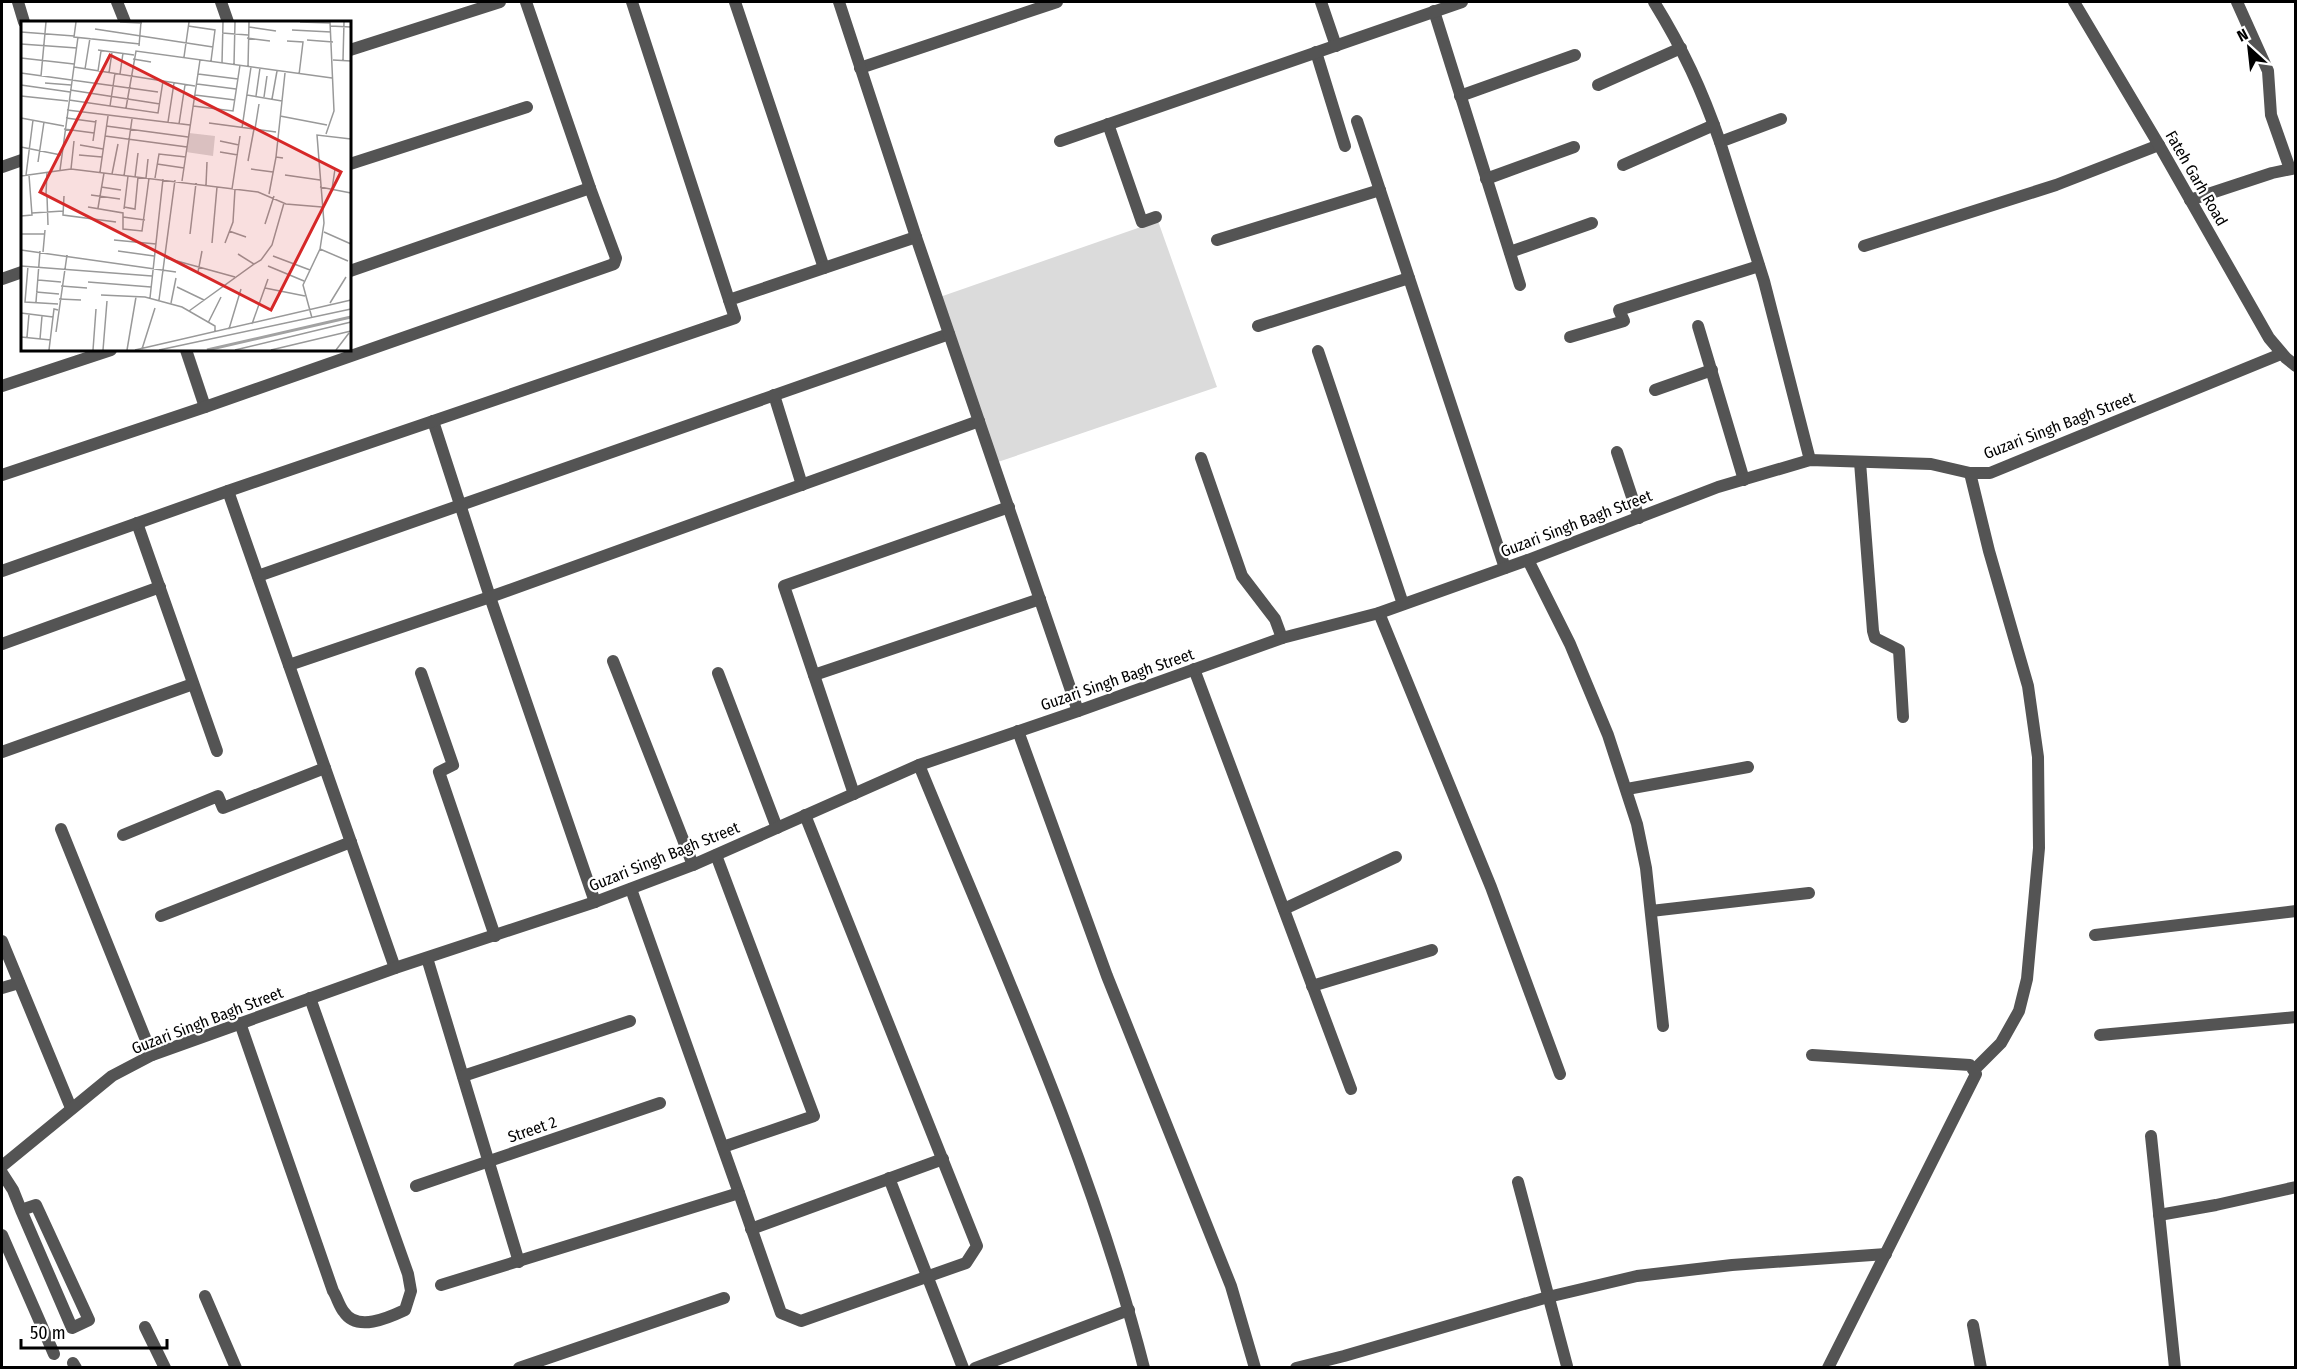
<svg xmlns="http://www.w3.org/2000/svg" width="2297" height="1369" viewBox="0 0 2297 1369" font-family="'Fira Sans Condensed',sans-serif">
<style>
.green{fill:#dbdbdb}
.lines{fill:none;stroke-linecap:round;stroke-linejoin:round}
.service{stroke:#545454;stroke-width:12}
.minor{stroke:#545454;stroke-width:12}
.tertiary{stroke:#545454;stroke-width:12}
.labels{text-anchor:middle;stroke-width:4.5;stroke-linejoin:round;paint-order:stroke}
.street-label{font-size:16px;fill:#000;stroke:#fff}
.inset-river{fill:none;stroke:#a2a2a2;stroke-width:3}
.inset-road{fill:none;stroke:#999;stroke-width:1.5}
.view{fill:#d62828;fill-opacity:0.15;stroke:#d62828;stroke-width:3}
.inset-edge{fill:none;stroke:#000;stroke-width:3}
</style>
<rect width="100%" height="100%" fill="#fff"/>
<polygon class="green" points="1158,221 1217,387 995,463 937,298"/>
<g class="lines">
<g class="service">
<polyline points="1318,351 1403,604"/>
<polyline points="1655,390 1712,370"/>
<path d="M 240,1023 L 333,1291 C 337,1297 339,1306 344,1312 C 357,1332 388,1318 405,1310 L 411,1291 L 408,1274 L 310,998"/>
<polyline points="2,1173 13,1190 21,1210 72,1328 89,1320 36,1205 21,1210"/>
<polyline points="889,1178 963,1368"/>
</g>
<g class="minor">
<polyline points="18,2 24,22"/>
<polyline points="117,2 125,22"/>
<polyline points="221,2 228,22"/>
<polyline points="632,2 729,300"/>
<polyline points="735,2 824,268"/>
<polyline points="1321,2 1336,46"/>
<path d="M 1654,2 C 1683,49 1702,90 1720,142"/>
<polyline points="2237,2 2268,71 2271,115 2290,169"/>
<polyline points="1434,11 1520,285"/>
<polyline points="350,50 500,2"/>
<polyline points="1316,52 1345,146"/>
<polyline points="860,68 1057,2"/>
<polyline points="1598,85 1681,48"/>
<polyline points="1460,96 1575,55"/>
<polyline points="1781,119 1720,142 1764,281 1810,460"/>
<polyline points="1357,121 1505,568"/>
<polyline points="1108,124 1142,222 1156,217"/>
<polyline points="1060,141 1462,2"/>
<polyline points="350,164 527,107"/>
<polyline points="1623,165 1714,125"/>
<polyline points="2,167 22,160"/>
<polyline points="1486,179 1574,147"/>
<polyline points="2190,200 2272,173 2296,168"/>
<polyline points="1217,240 1380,190"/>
<polyline points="1864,246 2056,185 2159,145"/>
<polyline points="1510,252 1592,223"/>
<polyline points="350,271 590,188"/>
<polyline points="2,279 22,272"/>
<polyline points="1258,326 1409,278"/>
<polyline points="1698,326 1744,480"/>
<polyline points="1570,337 1624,321 1619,310 1759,266"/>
<polyline points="186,350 205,407"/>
<polyline points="2,386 111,350"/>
<polyline points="774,395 802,485"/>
<polyline points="433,421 490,597 595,902"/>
<polyline points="1617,452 1639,518"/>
<polyline points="1201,458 1242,576 1275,619 1282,638"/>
<polyline points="1860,462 1873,631 1875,638 1899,650 1903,717"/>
<polyline points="1970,473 1989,551 2028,686 2038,757 2039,848 2027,979 2019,1011 2001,1043 1974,1070"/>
<polyline points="2,475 205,407 614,264 616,258 590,188 526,2"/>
<polyline points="228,491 395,968"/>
<polyline points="137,523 217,751"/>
<polyline points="1528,560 1570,644 1608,735 1637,824 1646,868 1663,1026"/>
<polyline points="2,571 228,491 735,318 729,300 916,237"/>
<polyline points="258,576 949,334"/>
<polyline points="1379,613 1491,887 1560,1074"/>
<polyline points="2,644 160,587"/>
<polyline points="613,661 693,865"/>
<polyline points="289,665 490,597 979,421"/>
<polyline points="1194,669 1351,1089"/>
<polyline points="421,673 453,765 439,772 495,936"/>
<polyline points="718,673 777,828"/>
<polyline points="814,675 1040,599"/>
<polyline points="1018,731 1107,976 1231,1286 1255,1368"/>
<polyline points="2,752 193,684"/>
<path d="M 919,765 C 1000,963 1091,1160 1144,1368"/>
<polyline points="1627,789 1748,767"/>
<polyline points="854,794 784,586 1009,507"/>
<polyline points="61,829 152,1055"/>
<polyline points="123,835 218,796 223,808 325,768"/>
<polyline points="716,855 814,1116 723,1147"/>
<polyline points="631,889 739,1193"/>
<polyline points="1284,909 1396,857"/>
<polyline points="1651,911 1809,893"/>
<polyline points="161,916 351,842"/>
<polyline points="2095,935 2296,911"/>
<polyline points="2,941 71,1108"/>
<polyline points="427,958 519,1262"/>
<polyline points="1312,986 1432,950"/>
<polyline points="2,988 19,983"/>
<polyline points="2100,1035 2296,1017"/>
<polyline points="1812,1055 1970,1065 1976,1074 1828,1368"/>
<polyline points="463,1076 630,1021"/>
<polyline points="2151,1136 2175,1368"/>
<polyline points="1518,1182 1567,1366"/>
<polyline points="416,1186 660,1103"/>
<polyline points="2159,1215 2216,1205 2296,1187"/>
<polyline points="751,1229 943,1159"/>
<polyline points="2,1235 54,1354"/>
<polyline points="441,1285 739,1193 781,1313 801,1321 966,1263 977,1246 805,815"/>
<polyline points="205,1296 236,1368"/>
<polyline points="1973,1325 1981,1368"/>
<polyline points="145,1327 165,1368"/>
<polyline points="73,1363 76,1368"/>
<polyline points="519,1368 724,1298"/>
<polyline points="975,1368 1129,1310"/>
<polyline points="1296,1368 1344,1356 1548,1297 1637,1276 1732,1265 1886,1254"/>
</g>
<g class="tertiary">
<polyline points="839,2 916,237 1078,711"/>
<polyline points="2074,2 2159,145 2269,338 2286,358 2296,366"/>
<polyline points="2,1166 112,1076 152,1055 395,968 595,902 693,865 919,765 1078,711 1282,638 1379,613 1528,560 1718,487 1810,460 1931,464 1970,473 1990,473 2281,354"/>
</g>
</g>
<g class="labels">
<g class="street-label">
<text transform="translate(2197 178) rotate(60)" y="6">Fateh Garh Road</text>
<text transform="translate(2059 425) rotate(-21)" y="6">Guzari Singh Bagh Street</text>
<text transform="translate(1576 523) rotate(-21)" y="6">Guzari Singh Bagh Street</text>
<text transform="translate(1117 679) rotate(-19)" y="6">Guzari Singh Bagh Street</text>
<text transform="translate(664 856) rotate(-22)" y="6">Guzari Singh Bagh Street</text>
<text transform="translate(207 1020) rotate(-21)" y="6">Guzari Singh Bagh Street</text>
<text transform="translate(532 1129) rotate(-19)" y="6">Street 2</text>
</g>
</g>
<g transform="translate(21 21)">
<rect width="330" height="330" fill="#fff"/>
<path d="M 168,112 L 194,115 L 192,135 L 165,131 Z" fill="#dbdbdb"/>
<path class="inset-river" d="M 186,329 L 330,296"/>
<path class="inset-road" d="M 55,1 L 53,16 L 119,23M 99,1 L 121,2M 279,1 L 309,2M 167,5 L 194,9 L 190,40M 309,5 L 330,6M 228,6 L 255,10M 74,8 L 192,26M 271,9 L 310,11M 0,11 L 53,15M 201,12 L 227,14M 226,17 L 249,20M 286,19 L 312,21M 266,20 L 282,21 L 278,54M 0,23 L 56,27M 118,25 L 120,1M 77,29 L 113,34M 163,36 L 168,1M 0,37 L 53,43M 112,38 L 130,41M 312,39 L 330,40M 322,39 L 323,1M 201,42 L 202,1M 213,43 L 214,1M 53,46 L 174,65M 227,46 L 228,1M 64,48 L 69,17M 77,50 L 80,30M 0,52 L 137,71M 88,52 L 91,31M 99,53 L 102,32M 177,53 L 217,58M 20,55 L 25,1M 24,62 L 50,64M 176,63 L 215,68M 0,64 L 49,71M 49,69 L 139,83M 174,74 L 214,79M 226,74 L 261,80M 0,75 L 47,80M 235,75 L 239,47M 243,76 L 246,55M 251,78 L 256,50M 48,79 L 137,92 L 142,60M 89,85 L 94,52M 172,85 L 212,90 L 219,44M 105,87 L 115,30 L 311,57M 46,89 L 169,104M 259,95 L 306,104M 0,97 L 43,105M 45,97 L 75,101M 147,101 L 153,62M 188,102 L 255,111M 158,103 L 164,64M 85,105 L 167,116M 221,107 L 230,46M 43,108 L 73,112M 234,108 L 238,83M 305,113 L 313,90 L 309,1M 84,115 L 166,126M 72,120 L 75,99M 199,120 L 218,124M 59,124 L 82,128M 0,126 L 40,134M 199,131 L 217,134M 58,134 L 81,136M 255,136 L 264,52M 227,140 L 233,108M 17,141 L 23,101M 136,143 L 163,147M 50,148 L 53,120M 230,148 L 252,151M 39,149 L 57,16M 79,151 L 87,95M 91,153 L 97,123M 5,154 L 12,99M 264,154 L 299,159M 0,155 L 50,148 L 237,171 L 265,183 L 301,186M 103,155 L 111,98M 114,156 L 117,132M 125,157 L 127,138M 134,157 L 138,133 L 165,136M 161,160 L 179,39M 185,164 L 186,141M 80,166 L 100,169M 299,166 L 330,172M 211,168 L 219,115M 311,168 L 314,148M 25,173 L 26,151M 248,173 L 255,136 L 262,137M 70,174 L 99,178M 26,175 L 27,204M 43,175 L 42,194 L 95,201M 67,186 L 102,192 L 102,208 L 121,210 L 128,157M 103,186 L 114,188 L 117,156M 77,187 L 83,152M 103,188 L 107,155M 11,192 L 42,190M 0,195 L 11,194 L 8,154M 102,196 L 124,199M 244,203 L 253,175M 208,210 L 225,216M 303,211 L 330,223M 0,213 L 23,213M 169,213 L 175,162M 93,219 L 135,223M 191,222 L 196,166M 204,222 L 212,201 L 214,168M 299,228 L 327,240M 0,229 L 155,251M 97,230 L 133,235M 22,231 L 24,209M 252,235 L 289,249M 145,237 L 214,256M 233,243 L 240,239 L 251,224 L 263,182M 0,245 L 131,255M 7,245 L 4,281 L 37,283M 247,245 L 283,260M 177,251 L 181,230M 17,259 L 40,261M 67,261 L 130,266M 40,265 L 66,267M 156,266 L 183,279M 244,267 L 284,275M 15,271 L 38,273M 80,274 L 124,276 L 161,286 L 194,305 L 194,311M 129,277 L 142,158M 38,278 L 60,279M 138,279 L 154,159M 15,281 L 19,230M 150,282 L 155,257M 309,282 L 325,256M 168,290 L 233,243 L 217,233M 0,292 L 32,296M 291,297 L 282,264 L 299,228 L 303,202 L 296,114 L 330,118M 187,302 L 200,276M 231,303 L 247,258M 208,308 L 220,268M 35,311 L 46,234M 0,316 L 30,319M 6,316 L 8,293M 19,318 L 21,295M 121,328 L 134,287M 28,329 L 33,288 L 37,289M 72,329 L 75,288M 82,329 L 86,280M 106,329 L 115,276M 114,329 L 330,279M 138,329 L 330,288M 214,329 L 330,301M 250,329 L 330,310M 315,329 L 328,312"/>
<path class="view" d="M 89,34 L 320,151 L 250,289 L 19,171 Z"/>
<rect width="330" height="330" class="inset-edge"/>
</g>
<rect width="2297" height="1369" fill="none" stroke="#000000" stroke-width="6"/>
<g transform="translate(2249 48) rotate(333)" stroke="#ffffff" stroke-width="4.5" paint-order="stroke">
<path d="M0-4.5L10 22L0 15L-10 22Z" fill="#000000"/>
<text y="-9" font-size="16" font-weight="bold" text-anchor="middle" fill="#000000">N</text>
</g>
<path d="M21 1339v9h146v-9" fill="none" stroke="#000000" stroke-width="3"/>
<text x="30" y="1339" font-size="18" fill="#000000" stroke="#ffffff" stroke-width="4.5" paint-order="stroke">50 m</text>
</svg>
